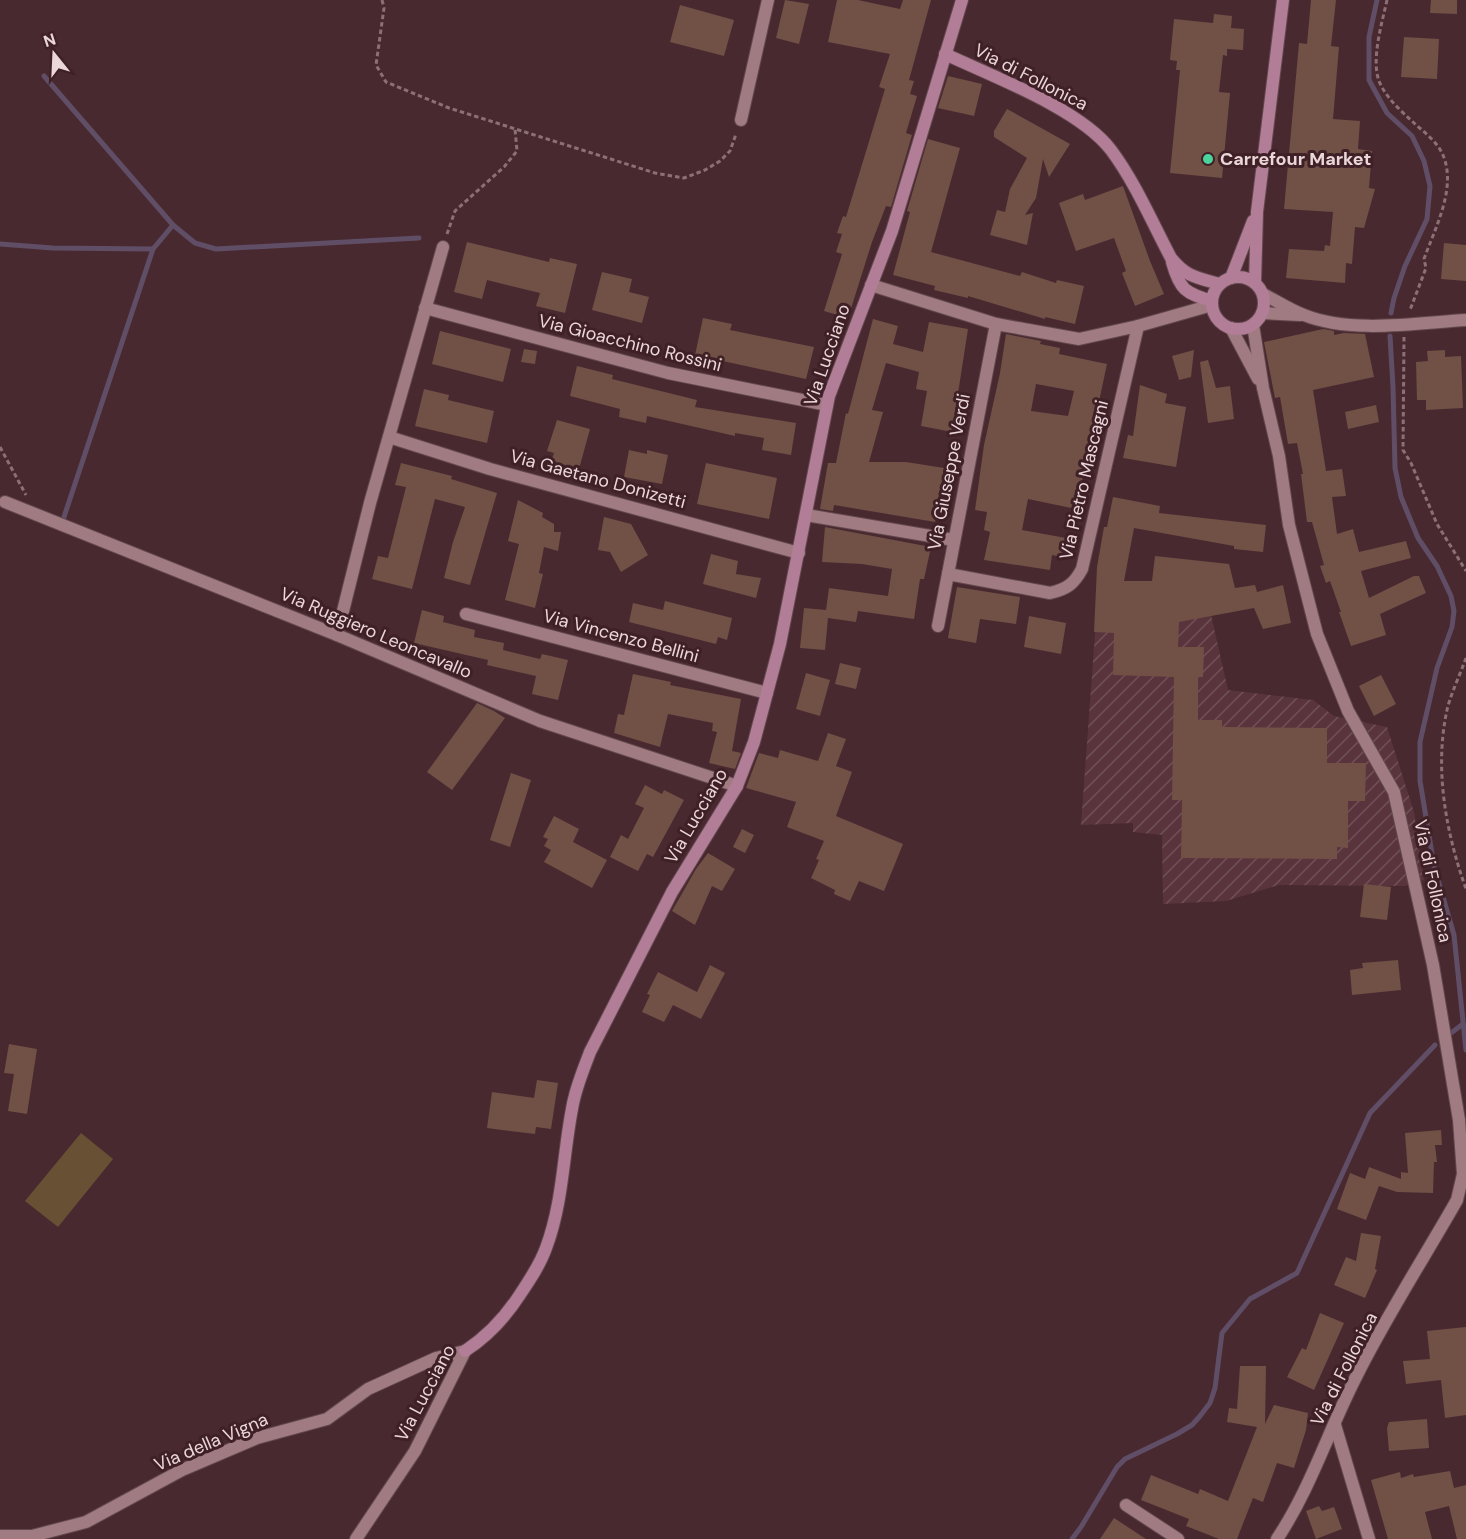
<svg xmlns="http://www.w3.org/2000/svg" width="1466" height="1539" viewBox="0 0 1466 1539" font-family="'DM Sans',sans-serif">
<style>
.industrial{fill:url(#industrial-furrows)}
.green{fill:#685034}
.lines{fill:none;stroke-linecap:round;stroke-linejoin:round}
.stream{stroke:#604e67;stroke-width:5}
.building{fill:#715046;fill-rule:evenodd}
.street-casing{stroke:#63484e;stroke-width:14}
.secondary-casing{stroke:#63484e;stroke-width:14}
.path{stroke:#8c7076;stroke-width:3;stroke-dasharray:4.5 3;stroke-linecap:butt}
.street{stroke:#a07b81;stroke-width:12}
.secondary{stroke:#b27d96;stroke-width:12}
.poi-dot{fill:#4ad49c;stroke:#3e2026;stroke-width:2}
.labels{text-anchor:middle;stroke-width:6;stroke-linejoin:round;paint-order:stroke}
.street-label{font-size:18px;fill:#ebd6d9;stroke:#3e2026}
.poi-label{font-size:18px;font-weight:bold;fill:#ebd6d9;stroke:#3e2026;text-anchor:start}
</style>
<defs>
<pattern id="industrial-furrows" width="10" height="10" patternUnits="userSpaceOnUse" patternTransform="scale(1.5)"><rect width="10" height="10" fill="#59343c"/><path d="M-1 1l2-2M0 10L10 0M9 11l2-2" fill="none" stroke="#715158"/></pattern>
</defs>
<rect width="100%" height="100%" fill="#492930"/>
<polygon class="industrial" points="1099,580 1204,584 1228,690 1313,700 1334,716 1387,727 1414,812 1424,880 1405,886 1279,885 1226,901 1163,904 1162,835 1133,832 1133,823 1081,825"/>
<polygon class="green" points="81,1133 113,1159 58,1227 25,1201"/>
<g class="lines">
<g class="stream">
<polyline points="1377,0 1369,37 1369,80 1387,113 1412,136 1424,161 1430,186 1427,219 1405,266 1394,298 1391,313"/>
<polyline points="44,76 173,225 195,243 216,249 419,238"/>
<polyline points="0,244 53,248 153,249"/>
<polyline points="1390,336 1393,387 1395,468 1401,497 1418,538 1437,566 1451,596 1454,611 1452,627 1437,668 1420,742 1420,781 1434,866 1454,935 1466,1050"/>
<polyline points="63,520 153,249 173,225"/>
<polyline points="1451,1033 1463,1024"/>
<polyline points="1072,1539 1081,1527 1117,1467 1125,1459 1177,1434 1192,1425 1200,1416 1210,1403 1215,1388 1222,1333 1250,1299 1297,1273 1370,1113 1435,1045"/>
</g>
</g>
<g class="building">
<polygon points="785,0 809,4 799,44 776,38"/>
<polygon points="837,0 858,0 900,9 903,0 931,0 909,80 914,81 910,94 917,96 906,133 912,135 891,207 886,206 872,242 848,318 824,311 842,254 836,252 842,234 837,233 843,216 846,217 885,89 879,87 890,54 828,42"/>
<polygon points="1311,0 1336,0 1331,46 1339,47 1333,119 1360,121 1358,149 1372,151 1369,188 1375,189 1364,228 1355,227 1352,264 1346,263 1345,283 1286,278 1289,249 1324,251 1325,245 1330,246 1333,212 1284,209 1299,43 1307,44"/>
<polygon points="1431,0 1457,0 1457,14 1430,13"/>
<polygon points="680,5 734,20 724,56 670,42"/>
<polygon points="1214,14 1232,16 1231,28 1244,29 1243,50 1227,49 1227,56 1223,55 1219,92 1230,93 1222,178 1170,173 1180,70 1176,70 1177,61 1170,60 1174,19 1213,23"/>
<polygon points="1404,37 1439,39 1437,79 1401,77"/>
<polygon points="948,76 982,84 974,116 938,108"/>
<polygon points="1007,109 1070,144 1049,177 1043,159 1036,198 1025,215 1033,213 1027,245 990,235 997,210 1005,212 1010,189 1027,158 994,137 994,131"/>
<polygon points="928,139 960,148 931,252 1020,276 1022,272 1056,283 1057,280 1084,286 1075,324 1045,317 1045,319 968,296 968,298 934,290 935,286 893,275 910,212 907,211"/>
<polygon points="1123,186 1150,261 1164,294 1135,306 1122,273 1126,271 1114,238 1076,251 1059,203 1083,194 1085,200"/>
<polygon points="467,242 549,262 550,258 577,264 565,313 536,306 540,293 487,280 482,299 454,292"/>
<polygon points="1444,243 1466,245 1466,281 1441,279"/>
<polygon points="602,272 632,279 629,292 649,297 642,323 592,310"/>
<polygon points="703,318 732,324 730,330 814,347 806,379 695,355"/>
<polygon points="873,319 898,326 893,344 923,352 929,322 968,329 952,432 921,426 927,391 916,389 919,372 886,363 872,410 883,412 869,462 906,462 944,468 935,522 834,505 833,511 820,509 828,463 836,463 846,413 848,414"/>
<polygon points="1323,329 1334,331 1334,335 1344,333 1365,334 1374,377 1313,390 1326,471 1342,469 1346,496 1332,497 1337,534 1353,529 1359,552 1406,541 1411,558 1361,571 1369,598 1414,576 1419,576 1426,593 1380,614 1386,635 1351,646 1339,612 1341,612 1330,581 1326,583 1320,566 1324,565 1312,522 1307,522 1301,474 1303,474 1297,443 1288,444 1280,397 1275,398 1264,342"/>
<polygon points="440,331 511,349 503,382 432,364"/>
<path d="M 1006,334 L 1041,341 L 1040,344 L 1060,348 L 1059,354 L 1107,364 L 1076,509 L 1028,499 L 1022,530 L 1066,538 L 1062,557 L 1052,555 L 1050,570 L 984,560 L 990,532 L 984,530 L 987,512 L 975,510 L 984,445 L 1000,373 ZM 1036,384 L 1074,391 L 1068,416 L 1031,411 Z"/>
<polygon points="524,349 537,351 535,364 521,362"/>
<polygon points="1194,350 1191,377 1179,380 1172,356"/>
<polygon points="1445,350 1445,357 1461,356 1463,408 1426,410 1426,400 1417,400 1416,362 1428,361 1427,351"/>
<polygon points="1208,360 1216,388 1230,386 1234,419 1208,423 1200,362"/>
<polygon points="577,366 613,375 612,379 697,400 695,407 796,423 791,455 762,450 764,438 735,433 735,436 647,416 646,423 619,417 620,409 570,396"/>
<polygon points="1140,385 1167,394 1165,403 1186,407 1176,467 1123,458 1128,435 1133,436"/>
<polygon points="424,389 449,395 448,400 494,411 487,443 415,426"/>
<polygon points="1376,405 1379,422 1348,429 1345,412"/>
<polygon points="557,420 590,429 579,469 551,461 554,453 547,451"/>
<polygon points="629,450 647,454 647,450 668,455 662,484 624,477"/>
<polygon points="401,463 452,476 451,479 497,493 470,585 444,578 453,542 465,507 435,499 412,589 372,579 378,556 388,558 406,487 395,485"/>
<polygon points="706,463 777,478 769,519 697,504"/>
<polygon points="1113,497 1160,506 1159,513 1266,525 1263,552 1234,549 1234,546 1134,528 1124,581 1152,581 1155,556 1229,564 1235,588 1255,585 1257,592 1283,585 1291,623 1263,629 1254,608 1179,622 1178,647 1204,647 1203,677 1198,677 1198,720 1222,720 1222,727 1327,728 1327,763 1366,763 1365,801 1348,801 1348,848 1337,847 1337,859 1181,858 1182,800 1172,800 1174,677 1113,675 1114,633 1094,632 1097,567 1104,527 1107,527"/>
<polygon points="518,500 543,513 542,517 554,524 554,532 561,532 558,551 544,547 539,573 543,574 535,608 505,600 519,544 508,541"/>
<polygon points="604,517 631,524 648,555 621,572 610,552 598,550"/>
<polygon points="825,527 931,547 924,579 920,579 914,619 858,611 856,622 828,618 825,650 800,648 804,608 826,610 829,588 888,596 892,569 862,564 822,562"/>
<polygon points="711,554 738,561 736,574 761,578 756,598 703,584"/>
<polygon points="957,587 1020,597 1016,624 980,619 976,643 948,638"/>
<polygon points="665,601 732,618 727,640 718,637 716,644 629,622 633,603 663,610"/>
<polygon points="422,610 444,616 443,622 475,630 474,637 504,643 503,650 540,659 542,654 568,660 558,700 532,694 536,676 487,665 488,660 414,643"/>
<polygon points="1029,616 1066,623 1061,654 1024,647"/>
<polygon points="840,663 861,668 856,689 835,684"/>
<polygon points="806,673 830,680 820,716 796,709"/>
<polygon points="633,674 671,682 670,685 741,699 732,751 741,753 735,769 709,763 717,732 712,731 713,723 668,714 660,747 614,733 618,714 624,715"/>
<polygon points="1381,675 1396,704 1374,716 1359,686"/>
<polygon points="477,703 494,711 505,718 452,790 427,772"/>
<polygon points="828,733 846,739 836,766 852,772 836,816 903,844 884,891 859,881 850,901 834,894 835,890 811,878 819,860 816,859 824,841 787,827 796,802 746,788 759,753 778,758 780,750 818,761"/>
<polygon points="511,773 531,780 510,847 490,840"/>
<polygon points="645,785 662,794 664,790 684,800 653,857 647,854 638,871 610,857 621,835 628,839 644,808 635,804"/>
<polygon points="554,816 579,829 573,842 607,860 592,888 544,862 551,850 544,846 548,839 543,837"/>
<polygon points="742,829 754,835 745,853 733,847"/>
<polygon points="708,853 735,869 722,891 712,886 695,925 672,911 696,869"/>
<polygon points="1364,884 1391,887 1387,920 1360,917"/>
<polygon points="1398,960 1401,990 1352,995 1350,970 1363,968 1362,963"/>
<polygon points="710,965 725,973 701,1019 673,1005 664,1022 642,1012 650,995 647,994 658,972 697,992"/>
<polygon points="9,1044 37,1049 27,1114 8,1111 14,1074 4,1073"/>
<polygon points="537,1080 558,1083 551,1129 536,1127 535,1134 487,1128 492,1092 534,1098"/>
<polygon points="1441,1130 1442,1145 1435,1145 1437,1162 1434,1162 1433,1193 1397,1192 1379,1186 1366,1220 1337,1209 1350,1173 1365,1179 1369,1167 1401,1179 1401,1172 1408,1173 1405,1133"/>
<polygon points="1361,1233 1381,1236 1375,1269 1377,1270 1365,1298 1334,1285 1346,1257 1356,1261"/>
<polygon points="1320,1313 1344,1323 1314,1390 1287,1377 1302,1348 1306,1350"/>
<polygon points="1466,1327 1466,1415 1445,1418 1441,1380 1406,1384 1403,1361 1430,1359 1427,1331"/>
<polygon points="1240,1366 1266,1366 1265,1424 1274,1405 1308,1413 1306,1430 1294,1468 1277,1463 1263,1502 1253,1498 1237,1539 1219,1539 1186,1526 1189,1519 1141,1500 1151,1475 1198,1494 1200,1489 1228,1501 1257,1427 1227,1422 1229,1408 1237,1409"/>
<polygon points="1427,1419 1429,1448 1389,1451 1387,1428 1389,1422"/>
<polygon points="1450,1471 1454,1488 1466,1485 1466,1539 1457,1539 1449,1506 1425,1512 1432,1539 1388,1539 1371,1480 1400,1472 1401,1478 1413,1474 1414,1477"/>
<polygon points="1319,1506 1322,1511 1334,1507 1342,1529 1316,1539 1306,1511"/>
<polygon points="1114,1518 1146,1539 1100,1539"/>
</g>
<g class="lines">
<g class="street-casing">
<g id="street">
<polyline points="741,120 768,0"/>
<polyline points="871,285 996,324 1079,339 1138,326 1212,305"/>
<path d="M 1263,294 C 1277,301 1290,310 1304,315 C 1351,334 1417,323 1466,320"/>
<polyline points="425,308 668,373 827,405"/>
<polyline points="1262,313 1300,315"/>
<path d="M 1253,325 L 1263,388 L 1279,456 L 1289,525 L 1317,634 L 1348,711 L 1394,792 L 1433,965 L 1459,1120 L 1463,1174 L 1457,1200 C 1424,1258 1387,1315 1357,1375 C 1329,1429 1311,1488 1277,1539"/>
<polyline points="1231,328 1258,379"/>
<polyline points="389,437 490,469 799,553"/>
<polyline points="5,502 337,635 540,721 737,786"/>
<polyline points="806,515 954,540"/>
<path d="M 948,574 L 1050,593 C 1067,589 1074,584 1082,569 L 1138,326"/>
<polyline points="466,614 767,693"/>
<polyline points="938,626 996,324"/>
<polyline points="337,635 370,503 443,247"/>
<polyline points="1335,1425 1369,1539"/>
<polyline points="1126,1505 1178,1539"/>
<polyline points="0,1536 32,1536 86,1522 182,1470 257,1438 327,1419 368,1389 436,1358 465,1351"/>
<polyline points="356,1539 415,1451 465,1351"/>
</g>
</g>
<g class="secondary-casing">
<g id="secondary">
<path d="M 945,54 C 992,76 1080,109 1111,150 C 1135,182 1152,222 1171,258 C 1186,277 1198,278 1220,284"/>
<path d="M 1172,262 C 1180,290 1185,293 1212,301"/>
<circle cx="1238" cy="303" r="26"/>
<polyline points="1231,278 1253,221"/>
<polyline points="1255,283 1257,212 1283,0"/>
<path d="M 465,1351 C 488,1336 504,1319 519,1296 C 529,1281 540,1265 546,1248 C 563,1203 563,1155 572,1109 C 575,1089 583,1071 590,1052 L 672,892 L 737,786 L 754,742 L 780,644 L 829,396 L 892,231 L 962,0"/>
</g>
</g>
<g class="path">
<polyline points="382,0 384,8 376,65 386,82 449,108 655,173 684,178 705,170 720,161 730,151 736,134"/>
<path d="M 1387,0 C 1382,23 1371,59 1379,81 C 1386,98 1401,111 1414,123 C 1424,132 1436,141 1442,153 C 1458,186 1435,228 1424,259 L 1426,268 L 1410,310"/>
<polyline points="447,234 455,211 504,167 517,151 515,129"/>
<polyline points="1404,337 1403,450 1411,463 1437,524 1466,571"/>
<polyline points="0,447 26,495"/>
<path d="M 1466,658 C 1460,675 1451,693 1447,710 C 1434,769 1446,833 1466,889"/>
</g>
<use href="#street" class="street"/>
<use href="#secondary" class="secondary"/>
</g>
<circle class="poi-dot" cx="1208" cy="159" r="6"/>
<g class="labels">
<g class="street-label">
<text transform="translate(1031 77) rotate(27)" y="6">Via di Follonica</text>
<text transform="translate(630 343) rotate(14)" y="6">Via Gioacchino Rossini</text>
<text transform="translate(827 355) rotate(-71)" y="6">Via Lucciano</text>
<text transform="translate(949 472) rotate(-79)" y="6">Via Giuseppe Verdi</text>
<text transform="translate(598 479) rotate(15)" y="6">Via Gaetano Donizetti</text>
<text transform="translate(1084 480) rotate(-77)" y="6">Via Pietro Mascagni</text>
<text transform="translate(376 633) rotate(23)" y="6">Via Ruggiero Leoncavallo</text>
<text transform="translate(621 636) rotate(15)" y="6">Via Vincenzo Bellini</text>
<text transform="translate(696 816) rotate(-60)" y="6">Via Lucciano</text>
<text transform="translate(1433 881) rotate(78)" y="6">Via di Follonica</text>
<text transform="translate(1344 1369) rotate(-63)" y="6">Via di Follonica</text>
<text transform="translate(425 1393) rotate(-62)" y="6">Via Lucciano</text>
<text transform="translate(211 1442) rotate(-23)" y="6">Via della Vigna</text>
</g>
<g class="poi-label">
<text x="1220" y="165">Carrefour Market</text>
</g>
</g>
<g transform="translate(54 54) rotate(342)" stroke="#3e2026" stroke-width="4.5" paint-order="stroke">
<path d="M0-4.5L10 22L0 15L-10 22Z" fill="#ebd6d9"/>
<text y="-9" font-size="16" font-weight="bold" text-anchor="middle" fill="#ebd6d9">N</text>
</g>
</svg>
